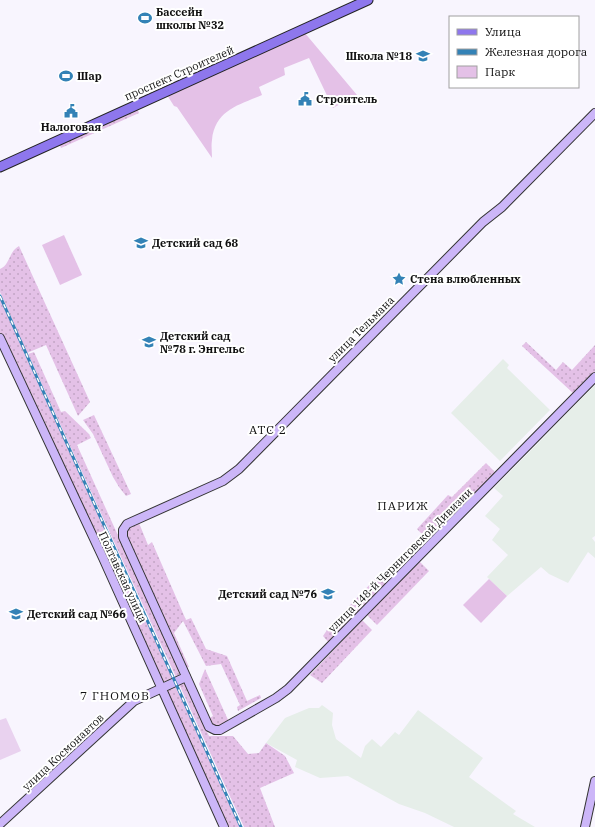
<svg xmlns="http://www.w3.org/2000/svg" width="595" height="827" viewBox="0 0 595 827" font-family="'IBM Plex Serif',serif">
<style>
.industrial{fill:#e6eee9}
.grass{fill:url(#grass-dots)}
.park{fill:#e4c1e7}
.pitch{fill:#e9d2ef}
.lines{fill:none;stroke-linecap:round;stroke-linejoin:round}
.secondary-casing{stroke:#333;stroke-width:10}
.primary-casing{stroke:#222;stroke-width:11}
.secondary{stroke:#ccb6f8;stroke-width:8}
.primary{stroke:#8e77ed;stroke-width:9}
.rail-casing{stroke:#3382b6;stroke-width:3}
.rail{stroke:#fff;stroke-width:1.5;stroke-dasharray:4.5;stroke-linecap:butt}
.labels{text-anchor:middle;stroke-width:4;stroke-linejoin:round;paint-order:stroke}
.poi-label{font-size:11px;font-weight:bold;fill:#111;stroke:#fff;text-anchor:start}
.street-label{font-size:11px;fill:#111;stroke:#fff}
.neighbourhood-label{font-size:12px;letter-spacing:1px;fill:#111;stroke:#fff}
</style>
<defs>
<pattern id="grass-dots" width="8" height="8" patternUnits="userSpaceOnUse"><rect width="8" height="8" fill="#e4c1e7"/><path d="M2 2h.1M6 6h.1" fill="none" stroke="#c3a5c5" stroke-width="1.8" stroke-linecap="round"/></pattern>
</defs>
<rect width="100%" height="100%" fill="#f8f5fe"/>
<g class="industrial">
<polygon points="503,359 509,365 507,368 550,410 500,461 451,413"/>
<polygon points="595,385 595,536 592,538 595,542 595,558 588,552 568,583 549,574 541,567 507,596 487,577 508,555 492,540 500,529 485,516 503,496 494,488"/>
<polygon points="322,705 333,713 332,725 336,739 361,758 365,746 372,739 381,747 395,732 399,735 418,710 483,758 469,777 516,811 513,814 535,827 454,827 425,813 399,804 348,776 320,778 295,767 297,760 266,743 285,718 309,708 319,708"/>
</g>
<g class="grass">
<polygon points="137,108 139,113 61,148 59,143"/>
<path d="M 19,246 L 90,402 L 78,416 L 46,345 L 27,353 L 0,292 L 0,269 C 10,265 9,251 19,246 Z"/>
<polygon points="0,295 173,678 166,681 162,681 97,546 0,333"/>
<polygon points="526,342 556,370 563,362 572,370 595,345 595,372 574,394 522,346"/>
<polygon points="34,352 61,412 65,411 89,434 91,438 77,445 179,670 179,675 176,677 28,354"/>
<polygon points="94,415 131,494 126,496 119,487 113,477 93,434 83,420"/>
<polygon points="486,463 496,473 429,541 417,529 448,495 452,497"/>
<polygon points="139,523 148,545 152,542 186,620 191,618 206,649 227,656 247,701 260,695 261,698 238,711 237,707 240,705 221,664 206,666 183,621 174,633 189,667 186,668 127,536 128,528"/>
<polygon points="419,561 429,571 377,625 367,615"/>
<polygon points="385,572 390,572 390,579 329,643 323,636 329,627 379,575"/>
<polygon points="362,620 372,630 322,683 310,675"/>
<path d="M 205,669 L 229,722 C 218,727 216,729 208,719 L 213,716 L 199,684 Z"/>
<polygon points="184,683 187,685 209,736 233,736 248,754 259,753 266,743 285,756 294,773 260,788 275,827 244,827 179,684"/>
<polygon points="176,685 240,827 228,827 167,692 168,689"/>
</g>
<g class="park">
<path d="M 304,32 L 357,95 L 333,108 L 309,58 L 284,68 L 285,75 L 259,87 L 262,95 C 239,105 215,110 212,140 C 211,146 212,152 212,158 L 177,107 L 174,106 L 167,95 Z"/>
<polygon points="64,235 82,275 60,285 42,245"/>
<polygon points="489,579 507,596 481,623 463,605"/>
</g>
<polygon class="pitch" points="6,718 21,751 0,760 0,720"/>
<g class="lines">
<g class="secondary-casing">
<g id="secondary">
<polyline points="595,113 502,207 483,222 239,469 223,481 127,524 123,530 123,537 209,727 215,730 220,730 276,698 288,689 595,377"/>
<polyline points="0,338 103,558 224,827"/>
<polyline points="0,824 134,701 186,677"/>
<polyline points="585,827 595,781"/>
</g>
</g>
<g class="primary-casing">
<polyline id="primary" points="0,167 368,0"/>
</g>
<use href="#secondary" class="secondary"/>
<use href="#primary" class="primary"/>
<g class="rail-casing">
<polyline id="rail" points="0,296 241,827"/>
</g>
<use href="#rail" class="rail"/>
</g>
<defs>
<g id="stadium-bare" transform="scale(1.08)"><path d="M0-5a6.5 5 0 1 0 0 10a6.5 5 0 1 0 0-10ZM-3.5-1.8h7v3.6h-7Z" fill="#3382b6" stroke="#fff" stroke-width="2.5" paint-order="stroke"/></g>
<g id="school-bare" transform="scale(1.08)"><path d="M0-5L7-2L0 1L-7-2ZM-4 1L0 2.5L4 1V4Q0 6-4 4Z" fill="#3382b6" stroke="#fff" stroke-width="2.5" paint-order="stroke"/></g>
<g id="civic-bare" transform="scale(1.08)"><path d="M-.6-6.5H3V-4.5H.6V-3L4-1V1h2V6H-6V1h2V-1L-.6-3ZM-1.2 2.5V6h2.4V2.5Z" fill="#3382b6" stroke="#fff" stroke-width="2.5" paint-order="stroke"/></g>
<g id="sight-bare" transform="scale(1.08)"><path d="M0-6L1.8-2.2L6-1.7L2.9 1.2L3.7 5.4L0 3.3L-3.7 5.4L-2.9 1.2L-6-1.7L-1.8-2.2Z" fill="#3382b6" stroke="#fff" stroke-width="2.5" paint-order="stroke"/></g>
</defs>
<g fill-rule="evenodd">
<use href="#stadium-bare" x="145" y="18"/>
<use href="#school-bare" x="423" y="56"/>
<use href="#stadium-bare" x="66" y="76"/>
<use href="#civic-bare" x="305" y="99"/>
<use href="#civic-bare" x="71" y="111"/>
<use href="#school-bare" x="141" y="243"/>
<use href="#sight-bare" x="399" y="279"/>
<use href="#school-bare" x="149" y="342"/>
<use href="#school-bare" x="328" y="594"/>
<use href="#school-bare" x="16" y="614"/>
</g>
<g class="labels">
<g class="poi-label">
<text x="156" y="16">Бассейн<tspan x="156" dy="13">школы №32</tspan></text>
<text x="412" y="60" text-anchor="end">Школа №18</text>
<text x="77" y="80">Шар</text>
<text x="316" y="103">Строитель</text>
<text x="71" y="131" text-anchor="middle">Налоговая</text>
<text x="152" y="247">Детский сад 68</text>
<text x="410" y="283">Стена влюбленных</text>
<text x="160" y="340">Детский сад<tspan x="160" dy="13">№78 г. Энгельс</tspan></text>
<text x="317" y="598" text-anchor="end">Детский сад №76</text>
<text x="27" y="618">Детский сад №66</text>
</g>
<g class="street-label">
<text transform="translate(179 73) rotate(-24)" y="4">проспект Строителей</text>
<text transform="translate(361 329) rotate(-45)" y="4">улица Тельмана</text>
<text transform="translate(400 560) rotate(-45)" y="4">улица 148-й Черниговской Дивизии</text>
<text transform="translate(123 577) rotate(65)" y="4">Полтавская улица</text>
<text transform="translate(63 752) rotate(-43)" y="4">улица Космонавтов</text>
</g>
<g class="neighbourhood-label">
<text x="268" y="434">АТС 2</text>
<text x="403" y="510">ПАРИЖ</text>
<text x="115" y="700">7 ГНОМОВ</text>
</g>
</g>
<rect x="449" y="16" width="130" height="72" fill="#ffffff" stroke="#a0a0a0"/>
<rect x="457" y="29" width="20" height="6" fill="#8e77ed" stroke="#a0a0a0"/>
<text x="485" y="36" font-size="12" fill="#111111">Улица</text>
<rect x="457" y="49" width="20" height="6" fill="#3382b6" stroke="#a0a0a0"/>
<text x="485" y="56" font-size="12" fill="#111111">Железная дорога</text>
<rect x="457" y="66" width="20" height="12" fill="#e4c1e7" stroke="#a0a0a0"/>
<text x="485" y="76" font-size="12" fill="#111111">Парк</text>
</svg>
